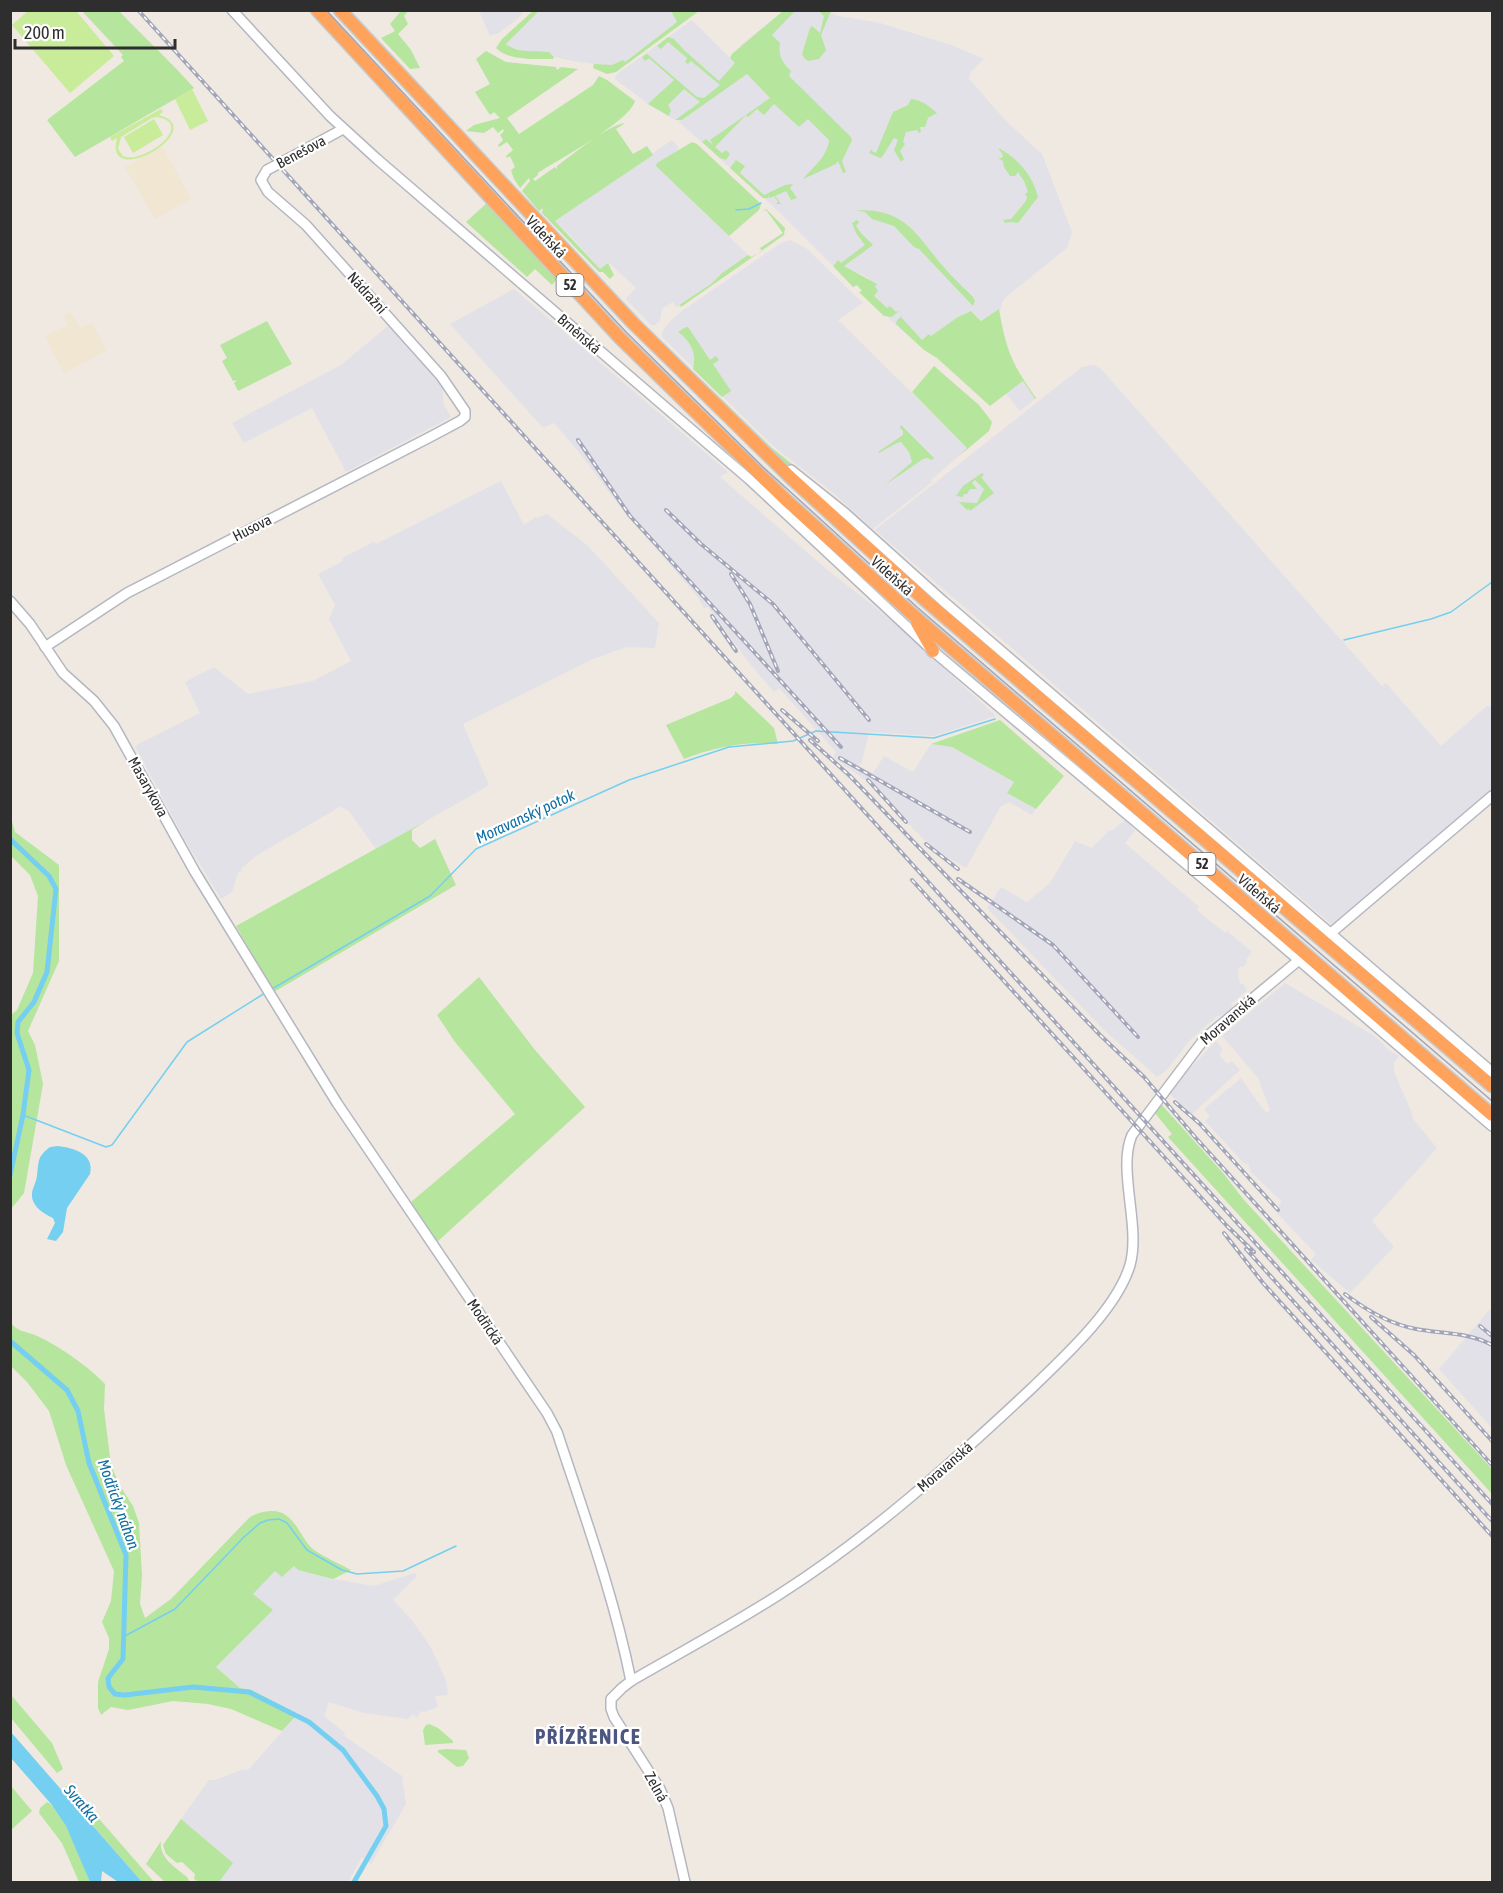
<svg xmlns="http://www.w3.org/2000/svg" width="1503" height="1893" viewBox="0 0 1503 1893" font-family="'Asap Condensed',sans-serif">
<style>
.industrial{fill:#e3e1e8}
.education{fill:#f0e6d1}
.green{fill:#b6e59e}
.pitch{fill:#c9ec9a;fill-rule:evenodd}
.water{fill:#75cff0}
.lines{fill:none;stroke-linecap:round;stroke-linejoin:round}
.stream{stroke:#75cff0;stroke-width:1.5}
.canal{stroke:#75cff0;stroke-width:5}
.secondary-casing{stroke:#b4b7c1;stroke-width:12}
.highway-casing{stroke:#c9c9c9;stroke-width:15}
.secondary{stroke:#fff;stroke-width:9}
.highway{stroke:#ffa35c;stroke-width:12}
.tram{stroke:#a3a6b8;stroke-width:1.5}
.rail-casing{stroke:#a3a6b8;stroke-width:4}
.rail{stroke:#fff;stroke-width:1.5;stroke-dasharray:4.5;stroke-linecap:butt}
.secondary-bridge-casing{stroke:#b4b7c1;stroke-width:12;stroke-linecap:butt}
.secondary-bridge{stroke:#fff;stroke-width:9}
.labels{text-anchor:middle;stroke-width:4.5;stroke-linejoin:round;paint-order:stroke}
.shield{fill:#fff;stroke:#6d6d6d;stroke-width:1.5}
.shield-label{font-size:14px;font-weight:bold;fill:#2e2e2e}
.street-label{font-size:15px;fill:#2e2e2e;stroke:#fff}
.water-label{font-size:16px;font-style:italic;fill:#0d6fa3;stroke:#fff}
.district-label{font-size:21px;font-weight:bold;letter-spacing:1.5px;fill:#4d5680;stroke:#fff}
</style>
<rect width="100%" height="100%" fill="#efe9e1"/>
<g class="industrial">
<polygon points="479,11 523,11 521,16 499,33 490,36"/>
<polygon points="539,11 671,11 677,22 618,67 572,61 554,57 547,51 532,52 511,48 506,44"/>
<polygon points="783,11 828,11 838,16 880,23 951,45 984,59 970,73 969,79 1007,122 1042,154 1072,232 1067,248 1006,297 1002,302 1001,309 981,321 971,311 958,317 920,346 859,292 864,290 869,278 835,262 833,266 776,209 678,121 682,120 746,74 743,71 675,120 648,104 615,79 617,74 692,20 730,58 742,44"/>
<polygon points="672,140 679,148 661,170 748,255 722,273 711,284 676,307 673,302 662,309 660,321 655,325 651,325 626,299 636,288 608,262 601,270 570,235 555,221"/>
<polygon points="790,240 806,248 863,303 838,320 968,448 931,480 932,482 873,529 832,492 773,446 662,337 662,333 666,326 679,313 781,243"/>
<polygon points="514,289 728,472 720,477 824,567 896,624 996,716 934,736 869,732 862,762 859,766 873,773 884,756 913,772 931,744 952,747 1014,782 1007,793 1036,809 1032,815 1009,802 1001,806 966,868 933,849 868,782 833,757 836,752 779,688 774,692 750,664 708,607 704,608 697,596 622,509 578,451 554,423 543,428 450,324"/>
<polygon points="389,325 442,384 444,405 451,417 346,472 312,408 244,443 232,423 341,365"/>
<polygon points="1094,365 1101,369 1382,686 1386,683 1441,746 1481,711 1487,706 1492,706 1492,791 1332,925 875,530 1082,367"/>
<polygon points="1023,381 1035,399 1020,411 1005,393"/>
<polygon points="501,481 524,525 536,517 537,518 547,514 587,545 659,623 655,648 627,647 593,659 463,724 489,785 481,790 376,849 349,811 339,806 338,808 256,856 241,869 242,871 238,873 232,892 221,899 185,840 135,746 200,713 185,682 214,667 248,694 313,681 351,661 329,619 335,605 318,574 343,561 342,558 374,542 376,544"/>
<polygon points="1125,820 1135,831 1125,843 1199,907 1197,910 1225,933 1227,931 1252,952 1246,960 1247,961 1244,967 1241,966 1238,970 1240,984 1243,983 1247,990 1231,1004 1233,1010 1216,1017 1189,1041 1167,1070 1157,1077 1104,1030 987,908 1001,887 1027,902 1050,883 1075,841 1092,848 1109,830 1111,831"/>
<polygon points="1285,983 1376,1037 1390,1051 1399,1056 1394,1063 1394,1072 1412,1113 1413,1119 1437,1148 1372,1221 1394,1247 1350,1293 1311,1260 1316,1254 1277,1213 1280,1210 1277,1207 1282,1202 1251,1172 1248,1164 1244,1163 1205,1121 1210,1117 1204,1109 1241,1078 1262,1108 1267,1113 1270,1110 1258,1078 1222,1036"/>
<polygon points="1216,1041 1222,1048 1220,1056 1227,1064 1232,1061 1240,1070 1192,1114 1169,1093 1183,1076"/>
<polygon points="1492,1307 1492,1428 1439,1369"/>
<polygon points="294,1565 298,1570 333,1579 374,1586 415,1573 417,1576 393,1600 411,1619 430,1646 446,1680 448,1695 435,1696 438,1707 424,1712 419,1711 420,1714 416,1717 413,1714 408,1719 364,1713 329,1702 328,1704 324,1716 346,1734 343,1735 402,1776 406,1804 371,1864 362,1857 348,1882 219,1882 233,1863 181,1819 209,1780 215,1780 241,1770 248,1770 298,1714 252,1690 240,1688 216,1667 273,1610 252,1594 275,1571"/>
</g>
<g class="education">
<polygon points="162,146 191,199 155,219 125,167"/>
<polygon points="70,312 80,328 92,322 106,351 64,373 45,336 68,325 64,315"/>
</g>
<g class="green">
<path d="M 534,10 L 539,11 L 506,44 C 518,54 534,50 549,52 L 554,57 L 553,59 C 536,59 508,61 496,48 L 502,39 Z"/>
<path d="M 82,11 L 119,11 C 144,37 170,61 194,88 L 75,157 L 47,120 L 124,61 L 121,57 L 123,55 Z"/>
<polygon points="401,11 408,11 404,16 408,24 398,34 411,50 420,68 410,69 381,38 395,31 390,24"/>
<polygon points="671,11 699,11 616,72 607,74 593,68 594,64 612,65 623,60 625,62 677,22"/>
<path d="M 783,11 L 795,11 L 772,35 L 780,43 C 778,55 782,62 791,71 L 789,76 L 851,137 L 852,140 L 842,161 L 846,172 L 843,173 L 838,161 L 836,164 L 803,179 C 812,168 828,156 829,140 L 808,119 L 799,127 L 774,104 L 764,115 L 757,109 L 748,117 L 746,115 L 715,147 L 724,155 L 722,153 L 726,150 L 730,154 L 726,160 L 720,158 L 702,142 L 706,139 L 713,145 L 710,140 L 770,98 L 747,74 L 682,120 L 675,120 L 700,102 L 684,89 L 668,105 L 671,110 L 669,116 L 648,104 L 674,80 L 649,58 L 645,61 L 642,57 L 647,54 L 697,97 L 704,98 L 720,85 L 691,61 L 688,64 L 685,62 L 687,58 L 668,42 L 661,49 L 657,46 L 668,37 L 674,39 L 684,50 L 719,81 L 735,63 L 730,58 L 732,54 Z"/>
<polygon points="819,11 831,11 821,35 826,50 819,59 808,61 804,58 802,54 810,28 812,26 820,33 824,16"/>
<path d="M 486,51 L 506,62 L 556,67 L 557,70 L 561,67 L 578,69 L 507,118 L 519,134 L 593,85 L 599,76 L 607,80 L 635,101 C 629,122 556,161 538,173 L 538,175 L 533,179 L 535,181 L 555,167 L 557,169 L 557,166 C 574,154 606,126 625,123 L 616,129 L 633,154 L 647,146 L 653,155 L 555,221 L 600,269 L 608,263 L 614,275 L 610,279 L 603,272 L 599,272 L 542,213 L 543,208 L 539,211 L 522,191 L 530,181 L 529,178 L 520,188 L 514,179 L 511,170 L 515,167 L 510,156 L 507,158 L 506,156 L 513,150 L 507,142 L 499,147 L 498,145 L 503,140 L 500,135 L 504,131 L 503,129 L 498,133 L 493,127 L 484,133 L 466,131 L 474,125 L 500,118 L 494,112 L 490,115 L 475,92 L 490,84 L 476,59 Z"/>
<path d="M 911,99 C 922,100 929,106 937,113 L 928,118 L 925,127 L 920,127 L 921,132 L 919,133 L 917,130 L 906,132 L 903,142 L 905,144 L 900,151 L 904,159 L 901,162 L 894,150 L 898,140 L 894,138 L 882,157 L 880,158 L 869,153 L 872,149 L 872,151 L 876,153 L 893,112 L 908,105 Z"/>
<polygon points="692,142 697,144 761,204 759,210 729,236 656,166 657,163"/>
<path d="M 998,148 C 1017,157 1033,176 1038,197 L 1018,223 L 1011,222 L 1005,223 L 1003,220 L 1011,219 L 1026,201 L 1027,197 L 1025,194 L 1028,192 L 1024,181 L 1018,172 L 1015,176 L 1010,176 L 1004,167 L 1003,161 L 998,158 L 1002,158 L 1003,155 Z"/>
<polygon points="736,160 745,166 740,173 764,195 785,185 793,184 790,188 797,198 791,200 786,191 775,196 781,204 776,204 778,202 774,196 770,198 768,194 769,198 763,198 730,168"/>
<polygon points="488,202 557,279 552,285 535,269 527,277 466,222"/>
<polygon points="766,209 785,228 784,235 681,307 680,305 676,307 711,284 722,273 748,255 751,257 762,251 760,248 783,233 766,210 761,212"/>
<path d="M 856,210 C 904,209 914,231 941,264 C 951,276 962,286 973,297 L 975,301 L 973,306 L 919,249 L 914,247 L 894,226 L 872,219 L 865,212 Z"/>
<polygon points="857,220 859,222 856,226 861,233 873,245 844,266 877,284 875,287 878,291 874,296 887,308 890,306 896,312 900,310 892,317 884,316 859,292 862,291 857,285 853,287 833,266 838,260 841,263 865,245 856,233 852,223"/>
<path d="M 999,309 C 1006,350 1012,364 1036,398 L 1035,399 L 1023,381 L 990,406 L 937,358 L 924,350 L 896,324 L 897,320 L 904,314 L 901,317 L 922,340 L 929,334 L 931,336 L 958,317 L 971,311 L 981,321 Z"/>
<polygon points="267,321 292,364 238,391 234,383 237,380 233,381 222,361 227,358 220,345"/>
<path d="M 686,327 L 688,327 L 710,360 L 716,356 L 719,360 L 713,364 L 731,391 L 722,397 L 693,369 C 697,354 691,341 678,332 Z"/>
<polygon points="660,340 772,448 845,506 841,506 781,460 662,343"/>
<polygon points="934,366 979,405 992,422 989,431 959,456 967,448 912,392"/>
<polygon points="901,425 934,458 932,460 927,458 923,459 885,485 912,462 909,452 901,442 897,443 879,453 878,452 903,435 903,431 900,428"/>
<polygon points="982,473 984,475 981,477 994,493 970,511 969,509 967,510 959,502 977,503 984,489 975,480 972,483 977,489 970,489 967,494 964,494 963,497 956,496 963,486"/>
<path d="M 735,691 L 774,728 L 778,744 C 744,741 715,747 684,759 L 666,725 L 731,698 L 735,694 Z"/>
<polygon points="1000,720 1064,776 1036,809 1007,793 1014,782 952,747 931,744"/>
<polygon points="10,815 15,832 59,865 59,961 28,1031 35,1045 43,1084 24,1193 11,1209 12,1092 11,1015 17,1010 33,973 38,896 30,875 11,856"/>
<polygon points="426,821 412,830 412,840 420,848 435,839 456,885 274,992 236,926"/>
<polygon points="479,977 535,1050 585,1107 437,1242 411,1202 515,1114 455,1042 437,1015"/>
<polygon points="1160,1103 1223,1173 1244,1200 1492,1469 1492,1494 1168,1137 1172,1134 1155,1113"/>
<path d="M 11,1323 C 18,1332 25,1331 35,1335 C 58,1345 89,1367 105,1384 L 104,1409 L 111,1465 L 120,1486 L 133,1506 L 139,1523 L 142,1575 L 140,1604 L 145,1618 L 171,1599 L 249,1518 C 256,1513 262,1512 271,1511 C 295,1510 299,1538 314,1550 C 324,1557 340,1564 351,1570 L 333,1579 L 298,1570 L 294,1566 L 282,1577 L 275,1571 L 253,1594 L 273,1610 L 216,1667 L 240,1688 L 252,1690 L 298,1714 L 282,1731 L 231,1709 L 208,1704 L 173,1701 L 128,1710 L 111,1707 L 101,1715 L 98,1708 L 98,1682 L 109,1649 L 109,1638 L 102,1622 L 111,1601 L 114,1571 L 66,1465 L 49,1411 L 27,1382 L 11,1366 Z"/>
<polygon points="11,1695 52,1743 63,1769 57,1773 11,1718"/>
<polygon points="429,1724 438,1728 453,1741 453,1743 425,1745 423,1730 426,1725"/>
<polygon points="446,1749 466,1750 469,1758 463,1766 457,1767 438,1752 438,1750"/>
<polygon points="69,1784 69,1786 72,1785 74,1790 154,1882 142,1882 62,1790"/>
<polygon points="11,1786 32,1811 11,1830 10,1830"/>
<path d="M 47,1802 C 63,1809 83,1864 90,1882 L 79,1882 L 62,1843 L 39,1813 L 40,1808 Z"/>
<polygon points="181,1819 233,1863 219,1882 199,1882 194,1879 195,1874 182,1862 177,1863 166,1854 163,1845"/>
<path d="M 161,1841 C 158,1858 177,1868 188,1878 L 189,1882 L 165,1882 L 146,1864 Z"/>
</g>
<g class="pitch">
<polygon points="29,10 76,11 114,56 70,93 12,25"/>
<polygon points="192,89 208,121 190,130 175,99"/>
<path d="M 161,109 L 163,112 L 159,115 C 212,129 103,192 117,138 L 112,141 L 110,137 ZM 157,117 C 197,124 143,165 123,156 L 118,149 L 121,137 L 152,118 Z"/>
<polygon points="154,119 163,135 133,153 124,137"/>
</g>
<g class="water">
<path d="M 58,1146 C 74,1148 95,1154 90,1174 L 67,1208 L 63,1232 L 56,1241 L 47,1239 L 55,1223 L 53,1218 C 44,1214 31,1206 32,1194 C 32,1189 36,1183 37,1176 C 39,1161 37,1157 50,1147 Z"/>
<polygon points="10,1731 142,1882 118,1882 102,1871 101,1882 90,1882 66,1826 52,1805 11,1758"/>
</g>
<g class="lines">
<g class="stream">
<polyline points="736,210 749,209 761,203"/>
<polyline points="1344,640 1431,619 1451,612 1492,582"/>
<polyline points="272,989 430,896 476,849 629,780 729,747 793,741 816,731 934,738 995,719"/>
<polyline points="23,1115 106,1147 112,1145 187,1042 265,993"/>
<polyline points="123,1637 175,1609 244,1537 260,1523 268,1520 279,1519 287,1523 307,1550 342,1570 357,1574 403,1571 456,1546"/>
</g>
<g class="canal">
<polyline points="10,839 49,876 56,889 47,972 34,1002 18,1022 17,1033 29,1070 23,1115 10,1175"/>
<polyline points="10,1341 67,1390 78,1411 89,1463 126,1555 123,1659 108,1678 109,1687 115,1694 125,1695 193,1687 249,1692 309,1722 343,1750 377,1796 384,1809 386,1826 354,1882"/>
</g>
<g class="secondary-casing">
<g id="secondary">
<polyline points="232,10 330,116 377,159 750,480 933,651 1236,906 1492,1126"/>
<polyline points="297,154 343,129"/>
<polyline points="791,470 845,513 943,601 1492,1072"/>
<path d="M 10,601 L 30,624 L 63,673 L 94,701 L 114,726 L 195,872 L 337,1103 L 547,1413 L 557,1432 C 584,1514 614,1596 631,1681"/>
<polyline points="45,647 127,593 432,436 460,421 465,417 465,411 441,376 306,225 268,192 261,180 267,170"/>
<polyline points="1331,933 1492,796"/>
<path d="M 685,1882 L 668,1808 L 660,1789 L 614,1717 L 611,1709 L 611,1699 L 622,1688 L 631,1681 C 681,1652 732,1625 780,1594 C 871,1536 953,1462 1032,1388 C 1064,1357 1117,1309 1130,1265 C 1141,1226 1117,1169 1132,1135 L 1205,1038 L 1299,960"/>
</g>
</g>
<g class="highway-casing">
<g id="highway">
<polyline points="317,10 620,338 786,500 912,614 1492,1115"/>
<polyline points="340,10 633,323 791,478 925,600 1492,1086"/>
<polyline points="917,623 933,651"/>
</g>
</g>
<use href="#secondary" class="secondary"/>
<use href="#highway" class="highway"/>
<polyline class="tram" points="326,10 626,332 763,467 918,608 1492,1101"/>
<g class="rail-casing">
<g id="rail">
<polyline points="138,10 1492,1504"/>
<polyline points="578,440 630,516 841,747"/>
<polyline points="666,510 701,544 773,604 869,720"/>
<polyline points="731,574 750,604 778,671"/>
<polyline points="712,616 736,651"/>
<polyline points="782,710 818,741"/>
<polyline points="810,740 850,776 1100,1035 1144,1077 1195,1137 1492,1465"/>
<polyline points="840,758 970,832"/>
<polyline points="868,780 906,822"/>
<polyline points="926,844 958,869"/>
<polyline points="958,879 1053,945 1138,1037"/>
<polyline points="912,880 1227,1226 1254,1252"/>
<polyline points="1175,1102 1200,1124 1278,1210"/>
<polyline points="1224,1233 1263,1283 1492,1536"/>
<polyline points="1246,1249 1492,1521"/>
<path d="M 1345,1294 C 1366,1310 1389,1324 1416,1329 C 1443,1334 1468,1332 1492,1345"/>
<polyline points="1371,1317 1414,1355 1492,1441"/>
<polyline points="1480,1326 1492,1336"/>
</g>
</g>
<use href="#rail" class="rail"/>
<g class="secondary-bridge-casing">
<polyline id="secondary-bridge" points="267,170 297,154"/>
</g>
<use href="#secondary-bridge" class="secondary-bridge"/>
</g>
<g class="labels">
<g class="shield">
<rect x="556.5" y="274" width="27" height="22" rx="4.5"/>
<rect x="1188.5" y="853" width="27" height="22" rx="4.5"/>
</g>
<g class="shield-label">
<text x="570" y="290">52</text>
<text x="1202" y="869">52</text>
</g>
<g class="street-label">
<text transform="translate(301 152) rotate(-28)" y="5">Benešova</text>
<text transform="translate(546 237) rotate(47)" y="5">Vídeňská</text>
<text transform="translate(367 293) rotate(48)" y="5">Nádražní</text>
<text transform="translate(579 334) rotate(41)" y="5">Brněnská</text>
<text transform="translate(252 528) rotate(-27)" y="5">Husova</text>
<text transform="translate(892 576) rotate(42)" y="5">Vídeňská</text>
<text transform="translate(148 787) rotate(61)" y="5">Masarykova</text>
<text transform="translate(1259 894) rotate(41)" y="5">Vídeňská</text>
<text transform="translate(1228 1020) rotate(-41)" y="5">Moravanská</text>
<text transform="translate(485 1322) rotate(56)" y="5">Modřická</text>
<text transform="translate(945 1467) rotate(-41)" y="5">Moravanská</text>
<text transform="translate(656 1787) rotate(61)" y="5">Zelná</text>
</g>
<g class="water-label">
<text transform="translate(525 816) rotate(-25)" y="6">Moravanský potok</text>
<text transform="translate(119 1504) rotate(70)" y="6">Modřický náhon</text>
<text transform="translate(82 1803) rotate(49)" y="6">Svratka</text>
</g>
<g class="district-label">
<text x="588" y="1744">PŘÍZŘENICE</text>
</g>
</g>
<rect width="1503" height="1893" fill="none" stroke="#2e2e2e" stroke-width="24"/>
<path d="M15 39v9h160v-9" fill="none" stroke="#2e2e2e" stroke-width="3"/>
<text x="24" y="39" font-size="18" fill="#2e2e2e" stroke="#ffffff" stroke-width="4.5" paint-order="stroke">200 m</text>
</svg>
